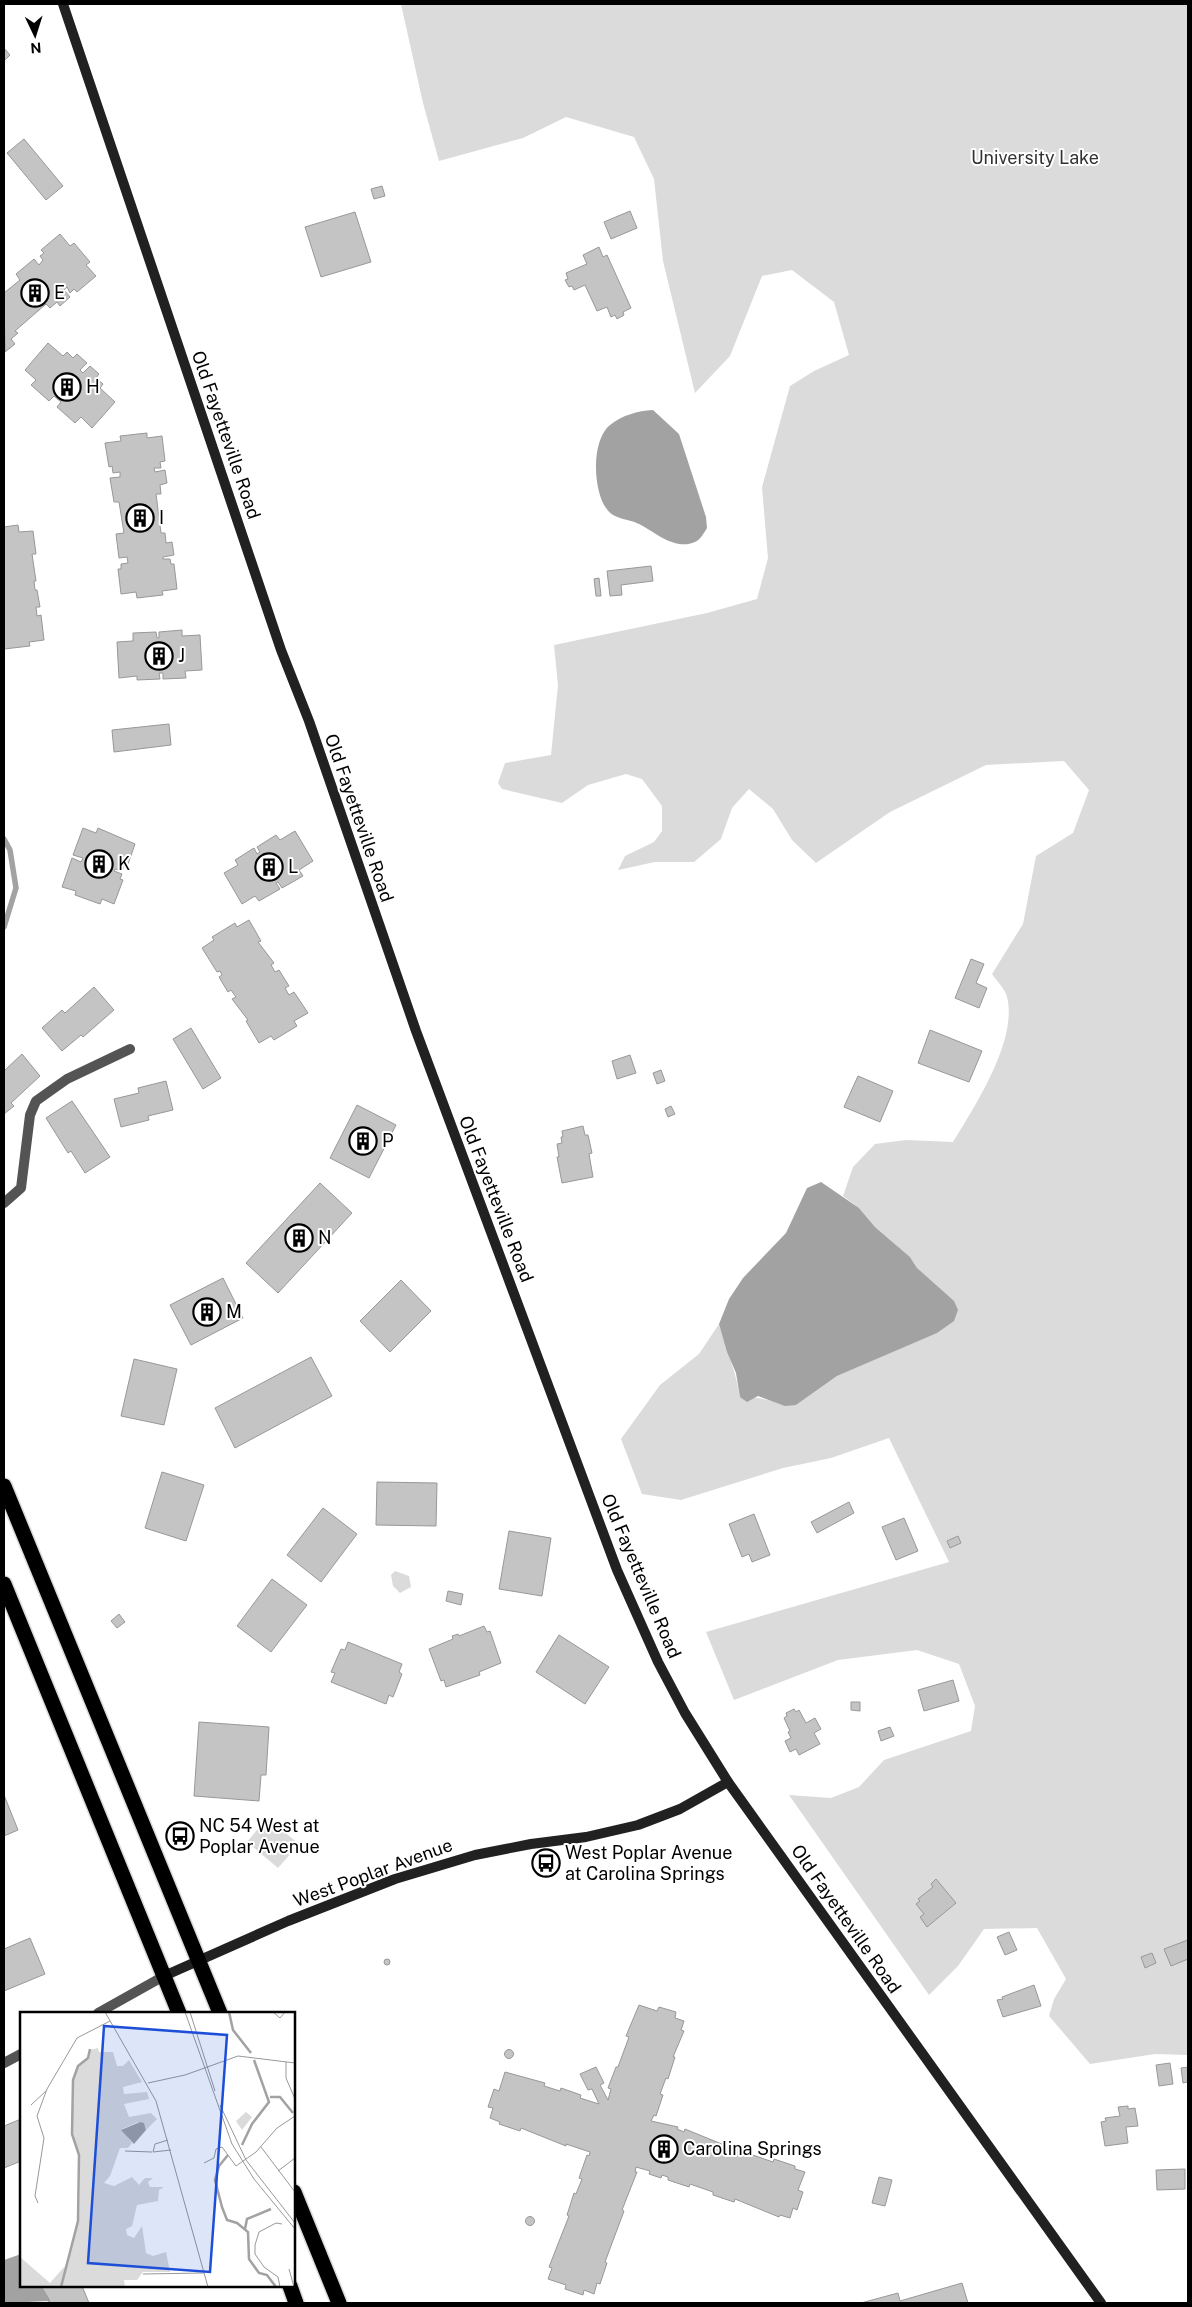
<svg xmlns="http://www.w3.org/2000/svg" width="1192" height="2307" viewBox="0 0 1192 2307" font-family="'Public Sans',sans-serif">
<style>
.green{fill:#dbdbdb}
.water{fill:#a2a2a2}
.lines{fill:none;stroke-linecap:round;stroke-linejoin:round}
.stream{stroke:#a2a2a2;stroke-width:5.5}
.building{fill:#c4c4c4;stroke:#989898}
.highway-casing{stroke:#dbdbdb;stroke-width:18}
.street{stroke:#545454;stroke-width:10}
.secondary{stroke:#212121;stroke-width:10}
.highway{stroke:#000;stroke-width:15}
.labels{text-anchor:middle;stroke-width:4;stroke-linejoin:round;paint-order:stroke}
.park-label{font-size:18px;fill:#323232;stroke:#fff}
.poi-label{font-size:18px;fill:#000;stroke:#fff;text-anchor:start}
.street-label{font-size:18px;fill:#000;stroke:#fff}
.inset-river{fill:none;stroke:#a2a2a2;stroke-width:2.5}
.inset-road{fill:none;stroke:#999;stroke-width:1}
.view{fill:#1d4ed8;fill-opacity:0.15;stroke:#1d4ed8;stroke-width:2.5}
.inset-edge{fill:none;stroke:#000;stroke-width:2.5}
</style>
<rect width="100%" height="100%" fill="#fff"/>
<g class="green">
<path d="M 401,4 L 1188,4 L 1188,2055 L 1155,2054 L 1090,2064 L 1049,2016 L 1054,1999 L 1066,1979 L 1037,1928 L 984,1929 L 958,1966 L 929,1995 L 789,1795 L 831,1798 L 859,1787 L 884,1760 L 971,1731 L 975,1706 L 959,1664 L 917,1650 L 838,1660 L 734,1700 L 706,1632 L 949,1562 L 889,1438 L 831,1458 L 783,1468 L 681,1500 L 642,1494 L 621,1439 L 660,1385 L 699,1354 L 719,1324 C 726,1349 736,1372 740,1397 C 760,1396 777,1403 796,1405 L 837,1376 L 936,1333 L 917,1268 L 910,1257 L 875,1227 L 859,1208 L 843,1196 L 853,1167 L 875,1144 L 906,1140 L 953,1142 C 975,1106 1018,1040 1007,997 C 1005,989 997,981 992,974 L 1023,924 L 1036,856 L 1073,833 L 1089,790 L 1064,761 L 986,765 L 890,812 L 816,863 L 792,840 L 773,809 L 749,789 L 732,808 L 721,839 L 694,862 L 655,862 L 618,870 L 625,856 L 654,842 L 662,831 L 662,806 L 642,779 L 626,774 L 588,785 L 562,803 L 502,789 L 498,783 L 505,763 L 551,755 L 558,685 L 554,645 L 707,613 L 757,599 L 768,558 L 762,487 L 790,386 L 814,371 L 849,355 L 834,302 L 792,270 L 762,276 L 730,356 L 695,393 L 663,261 L 654,179 L 634,137 L 566,117 L 523,138 L 439,161 L 423,103 Z"/>
<polygon points="395,1571 409,1576 411,1587 400,1593 393,1586 391,1575"/>
<polygon points="267,1818 299,1844 278,1868 247,1842"/>
</g>
<g class="water">
<path d="M 653,410 L 679,434 L 706,517 L 707,528 C 704,533 700,540 695,542 C 675,551 655,532 639,524 C 627,518 614,520 606,508 C 593,490 591,440 610,425 C 623,415 637,411 653,410 Z"/>
<polygon points="821,1182 859,1208 875,1227 910,1257 917,1268 954,1301 958,1310 954,1321 937,1333 837,1376 796,1405 785,1406 758,1396 747,1402 740,1397 736,1373 727,1352 719,1324 729,1299 743,1278 786,1233 807,1188"/>
<polygon points="21,2254 21,2286 41,2286 50,2301 4,2303 4,2260"/>
</g>
<g class="lines">
<polyline class="stream" points="4,839 10,850 16,888 4,927"/>
</g>
<g class="building">
<polygon points="4,48 10,55 4,61"/>
<polygon points="24,139 63,186 46,200 7,153"/>
<polygon points="382,186 385,196 374,199 371,189"/>
<polygon points="630,211 637,228 611,239 604,222"/>
<polygon points="355,212 371,262 321,277 305,227"/>
<polygon points="60,234 70,246 74,243 90,262 86,265 96,276 77,292 74,289 70,293 67,287 64,290 70,297 60,306 57,302 50,308 46,304 15,331 18,333 11,339 15,344 5,352 4,293 20,280 16,274 34,259 39,265 43,260 40,256 44,253 41,250"/>
<polygon points="599,247 603,257 607,255 631,308 623,312 624,315 617,319 615,315 611,317 607,307 597,311 585,285 574,290 572,286 569,287 565,280 568,279 566,273 587,264 583,255"/>
<polygon points="48,343 63,356 67,352 73,358 77,354 87,363 80,370 83,373 90,366 99,374 96,378 103,384 100,388 115,402 92,428 81,417 75,423 57,407 61,402 54,396 49,401 31,385 36,380 25,370"/>
<polygon points="147,433 147,438 162,436 165,461 160,462 161,468 154,468 155,472 165,470 167,483 160,485 161,494 156,494 161,533 165,533 166,543 172,542 174,555 163,557 163,559 170,559 171,564 174,564 177,589 162,591 163,595 137,598 136,592 121,594 118,569 121,569 121,564 128,563 127,557 119,558 116,534 124,533 119,502 114,502 110,478 120,477 120,472 113,473 112,466 109,467 105,443 121,441 120,436"/>
<polygon points="18,525 19,532 33,531 36,554 32,554 36,581 34,581 35,590 37,590 40,607 36,607 37,616 41,615 44,640 29,642 30,646 4,649 4,527"/>
<polygon points="651,566 653,581 621,585 622,595 610,596 607,571"/>
<polygon points="599,578 601,596 596,596 594,579"/>
<polygon points="182,630 182,636 200,635 202,670 185,671 186,678 163,679 163,673 159,673 160,679 137,680 137,676 119,678 117,642 133,641 133,633 156,632 157,638 159,638 159,632"/>
<polygon points="169,724 171,745 114,752 112,730"/>
<polygon points="83,828 96,833 98,828 135,844 127,867 124,866 122,871 115,869 114,871 122,874 120,879 123,880 114,904 102,899 100,904 75,895 76,891 62,887 72,858 81,862 83,858 73,855"/>
<polygon points="295,831 313,861 299,870 303,876 282,888 278,882 276,883 280,889 259,901 255,896 242,904 224,873 238,865 235,860 254,848 257,854 260,852 257,847 276,835 280,840"/>
<polygon points="249,920 261,941 258,942 274,963 271,965 275,972 279,970 289,986 285,988 289,995 294,992 308,1013 294,1021 297,1026 274,1040 271,1036 259,1043 246,1021 248,1020 232,999 236,997 231,990 228,992 219,977 222,975 220,971 217,972 202,948 214,940 212,937 235,923 237,927"/>
<polygon points="971,959 984,964 976,983 987,988 979,1008 955,998"/>
<polygon points="94,987 114,1010 83,1037 81,1035 62,1051 42,1028 62,1010 65,1013"/>
<polygon points="191,1028 221,1078 203,1089 173,1039"/>
<polygon points="930,1030 982,1051 969,1082 918,1063"/>
<polygon points="22,1054 40,1076 11,1103 14,1106 4,1114 4,1071"/>
<polygon points="630,1055 636,1073 617,1079 612,1061"/>
<polygon points="661,1070 665,1081 657,1084 653,1073"/>
<polygon points="858,1076 893,1091 880,1122 844,1107"/>
<polygon points="166,1081 173,1110 148,1116 149,1120 121,1127 114,1099 139,1093 138,1088"/>
<polygon points="72,1101 110,1157 85,1173 71,1151 68,1153 46,1118"/>
<polygon points="357,1105 396,1125 369,1178 330,1158"/>
<polygon points="671,1106 675,1114 668,1117 665,1109"/>
<polygon points="583,1126 585,1135 588,1135 592,1153 589,1154 593,1177 562,1183 557,1157 559,1157 557,1144 562,1143 561,1137 563,1137 562,1131"/>
<polygon points="320,1183 352,1213 278,1293 246,1263"/>
<polygon points="223,1278 243,1318 191,1345 170,1305"/>
<polygon points="401,1280 431,1311 390,1352 360,1321"/>
<polygon points="311,1357 332,1396 235,1448 215,1408"/>
<polygon points="134,1359 177,1369 164,1425 121,1416"/>
<polygon points="162,1472 204,1485 186,1541 145,1528"/>
<polygon points="377,1482 437,1483 436,1526 376,1525"/>
<polygon points="849,1502 854,1513 817,1533 811,1522"/>
<polygon points="323,1508 357,1534 321,1582 287,1555"/>
<polygon points="754,1514 770,1555 752,1562 749,1554 742,1557 729,1524"/>
<polygon points="904,1518 918,1551 896,1560 882,1527"/>
<polygon points="509,1531 551,1538 542,1596 499,1589"/>
<polygon points="958,1536 961,1543 950,1548 947,1541"/>
<polygon points="272,1579 307,1605 271,1652 237,1626"/>
<polygon points="448,1591 463,1594 461,1605 446,1601"/>
<polygon points="119,1614 125,1622 117,1628 111,1621"/>
<polygon points="484,1626 487,1632 490,1631 501,1663 479,1672 480,1675 446,1687 444,1680 441,1681 429,1649 453,1639 452,1636 458,1634 459,1636"/>
<polygon points="559,1635 609,1667 585,1704 536,1672"/>
<polygon points="348,1642 402,1664 399,1672 402,1674 393,1697 389,1695 386,1704 331,1682 335,1673 331,1672 341,1649 345,1650"/>
<polygon points="953,1680 959,1701 924,1711 918,1690"/>
<polygon points="851,1702 860,1702 860,1711 851,1710"/>
<polygon points="794,1709 796,1712 799,1710 806,1723 815,1718 821,1729 814,1733 820,1744 799,1755 796,1749 790,1752 785,1741 791,1738 788,1732 790,1731 784,1718 787,1716 786,1713"/>
<polygon points="199,1722 269,1727 266,1775 261,1775 259,1801 194,1796"/>
<polygon points="890,1727 894,1736 881,1741 878,1731"/>
<polygon points="4,1795 18,1830 4,1836"/>
<polygon points="179,1825 183,1837 177,1839 172,1828"/>
<polygon points="936,1879 956,1903 927,1927 920,1917 924,1914 916,1904 920,1901 918,1899 933,1887 931,1884"/>
<polygon points="1009,1932 1017,1950 1005,1955 997,1937"/>
<polygon points="30,1938 45,1974 4,1991 4,1949"/>
<polygon points="1188,1940 1188,1959 1171,1966 1164,1949"/>
<polygon points="1152,1953 1156,1963 1145,1968 1141,1957"/>
<circle cx="387" cy="1962" r="3"/>
<polygon points="1034,1985 1041,2006 1003,2017 997,2000 1003,1999 1002,1997"/>
<polygon points="639,2005 657,2011 659,2007 676,2012 675,2018 684,2021 681,2030 684,2031 673,2057 675,2057 668,2079 666,2078 660,2094 663,2095 656,2116 654,2115 651,2121 678,2127 677,2129 684,2132 685,2129 729,2147 730,2144 751,2151 750,2154 773,2162 774,2159 795,2166 795,2169 805,2172 798,2190 803,2192 797,2210 793,2208 790,2218 780,2215 779,2217 735,2199 734,2202 713,2195 713,2192 690,2184 689,2187 668,2180 668,2177 662,2175 661,2178 649,2174 650,2171 636,2167 635,2172 637,2172 622,2210 624,2211 605,2262 607,2263 600,2284 597,2283 594,2294 584,2290 583,2295 565,2289 566,2285 548,2279 552,2268 549,2267 569,2216 567,2215 574,2193 576,2194 582,2179 579,2178 587,2155 589,2156 590,2152 566,2144 566,2146 521,2128 520,2131 499,2124 500,2122 490,2118 493,2108 488,2107 494,2089 499,2091 505,2072 545,2083 544,2086 560,2091 561,2088 581,2095 580,2098 599,2104 592,2089 588,2090 580,2074 596,2067 604,2083 600,2085 608,2100 611,2089 608,2088 616,2067 618,2067 629,2037 626,2036"/>
<circle cx="509" cy="2054" r="4.5"/>
<polygon points="1170,2063 1173,2084 1159,2086 1156,2065"/>
<polygon points="1188,2067 1188,2082 1183,2083 1181,2068"/>
<polygon points="1128,2106 1128,2109 1135,2108 1138,2126 1126,2127 1128,2143 1105,2146 1101,2122 1106,2121 1105,2118 1120,2116 1118,2107"/>
<polygon points="21,2119 21,2161 4,2168 4,2126"/>
<polygon points="1185,2169 1185,2189 1157,2190 1156,2170"/>
<polygon points="879,2177 892,2180 885,2206 872,2203"/>
<circle cx="530" cy="2221" r="4.5"/>
<polygon points="962,2283 968,2303 861,2303 898,2293 900,2301"/>
<polygon points="41,2286 82,2286 89,2303 46,2303 50,2301"/>
</g>
<g class="lines">
<g class="highway-casing">
<g id="highway">
<polyline points="4,1486 220,2013"/>
<polyline points="4,1584 179,2013"/>
<polyline points="294,2192 339,2303"/>
<polyline points="290,2286 296,2303"/>
</g>
</g>
<g class="street">
<polyline points="4,1203 21,1188 30,1115 36,1101 67,1079 130,1049"/>
<polyline points="98,2013 164,1976"/>
<polyline points="4,2063 21,2054"/>
</g>
<g class="secondary">
<polyline points="63,4 281,650 309,721 416,1031 617,1570 658,1662 685,1713 728,1782 1101,2303"/>
<polyline points="164,1976 288,1921 395,1879 475,1855 531,1844 586,1837 638,1825 680,1809 728,1782"/>
</g>
<use href="#highway" class="highway"/>
</g>
<defs>
<g id="building-ring" transform="scale(1.4375)"><circle r="9.5" fill="#fff" stroke="#000" stroke-width="1.5"/><path d="M-4-6H4V6H1V3H-1V6H-4ZM-2.5-4.3h1.7v1.8h-1.7ZM.8-4.3h1.7v1.8H.8ZM-2.5-1h1.7V.8h-1.7ZM.8-1h1.7V.8H.8Z" fill="#000"/></g>
<g id="bus-ring" transform="scale(1.4375)"><circle r="9.5" fill="#fff" stroke="#000" stroke-width="1.5"/><path d="M-5-6H5V4H4V6H2V4H-2V6H-4V4H-5ZM-3.5-4V0h7V-4ZM-3.5 1.2v1.5H-2V1.2ZM2 1.2v1.5H3.5V1.2Z" fill="#000"/></g>
</defs>
<g fill-rule="evenodd">
<use href="#building-ring" x="35" y="293"/>
<use href="#building-ring" x="67" y="387"/>
<use href="#building-ring" x="140" y="518"/>
<use href="#building-ring" x="159" y="656"/>
<use href="#building-ring" x="99" y="864"/>
<use href="#building-ring" x="269" y="867"/>
<use href="#building-ring" x="363" y="1141"/>
<use href="#building-ring" x="299" y="1238"/>
<use href="#building-ring" x="207" y="1312"/>
<use href="#bus-ring" x="180" y="1836"/>
<use href="#bus-ring" x="546" y="1863"/>
<use href="#building-ring" x="664" y="2149"/>
</g>
<g class="labels">
<g class="park-label">
<text x="1035" y="164">University Lake</text>
</g>
<g class="poi-label">
<text x="54" y="299">E</text>
<text x="86" y="393">H</text>
<text x="159" y="524">I</text>
<text x="178" y="662">J</text>
<text x="118" y="870">K</text>
<text x="288" y="873">L</text>
<text x="382" y="1147">P</text>
<text x="318" y="1244">N</text>
<text x="226" y="1318">M</text>
<text x="199" y="1832">NC 54 West at<tspan x="199" dy="21">Poplar Avenue</tspan></text>
<text x="565" y="1859">West Poplar Avenue<tspan x="565" dy="21">at Carolina Springs</tspan></text>
<text x="683" y="2155">Carolina Springs</text>
</g>
<g class="street-label">
<text transform="translate(226 435) rotate(71)" y="6">Old Fayetteville Road</text>
<text transform="translate(359 818) rotate(71)" y="6">Old Fayetteville Road</text>
<text transform="translate(496 1199) rotate(69)" y="6">Old Fayetteville Road</text>
<text transform="translate(641 1576) rotate(67)" y="6">Old Fayetteville Road</text>
<text transform="translate(373 1873) rotate(-20)" y="6">West Poplar Avenue</text>
<text transform="translate(846 1919) rotate(55)" y="6">Old Fayetteville Road</text>
</g>
</g>
<g transform="translate(20 2012)">
<rect width="275" height="275" fill="#fff"/>
<path d="M 78,36 L 79,40 L 93,40 L 97,54 L 103,54 L 109,48 L 122,70 L 103,75 L 104,82 L 127,80 L 129,87 L 104,92 L 109,105 L 131,101 L 137,107 L 126,118 L 124,111 L 118,110 L 102,117 L 112,131 L 108,136 L 100,136 L 90,164 L 84,171 L 94,174 L 112,165 L 119,173 L 125,166 L 133,166 L 128,170 L 130,175 L 144,175 L 139,178 L 138,189 L 117,193 L 112,214 L 106,217 L 107,223 L 114,226 L 122,214 L 126,241 L 133,244 L 146,240 L 150,260 L 123,260 L 117,268 L 104,268 L 105,275 L 0,275 L 0,245 L 30,271 L 44,255 L 46,256 L 59,209 L 60,144 L 52,122 L 54,68 L 59,52 L 69,47 L 70,38 ZM 226,100 L 232,105 L 222,118 L 216,109 Z" fill="#dbdbdb"/>
<path d="M 120,110 L 124,111 L 126,118 L 114,132 L 101,118 Z" fill="#a2a2a2"/>
<path class="inset-river" d="M 209,0 L 213,18 L 231,41M 250,85 L 260,85 L 273,101M 222,133 L 232,112 L 249,90 L 234,48M 208,143 L 199,154 L 195,168 L 202,195 L 207,208 L 217,211 L 228,220 L 229,247 L 239,261 L 247,263 L 256,275M 225,217 L 227,207 L 251,197M 41,275 L 58,209 L 59,143 L 52,122 L 53,68 L 58,54 L 68,46 L 70,37"/>
<path class="inset-road" d="M 85,0 L 136,89 L 188,275M 165,0 L 212,132 L 234,167 L 275,217M 170,0 L 195,79M 253,0 L 260,6 L 265,0M 266,50 L 266,66 L 275,87M 128,71 L 165,63 L 218,44 L 275,51M 11,93 L 26,79M 200,93 L 226,148 L 275,211M 148,128 L 135,132 L 133,140 L 151,138M 241,135 L 275,180M 105,139 L 132,140M 184,151 L 194,146 L 196,137 L 202,135 L 216,154 L 236,140 L 257,116 L 275,104M 258,159 L 275,146M 18,191 L 15,184 L 24,126 L 17,104 L 27,77 L 57,26 L 90,9M 269,257 L 274,275M 123,262 L 184,261M 260,275 L 258,265 L 244,255 L 235,242 L 235,233 L 239,220 L 256,211 L 262,212"/>
<path class="view" d="M 84,14 L 207,23 L 190,260 L 68,251 Z"/>
<rect width="275" height="275" class="inset-edge"/>
</g>
<rect width="1192" height="2307" fill="none" stroke="#000000" stroke-width="10"/>
<g transform="translate(35 35) rotate(176)" stroke="#ffffff" stroke-width="4" paint-order="stroke">
<path d="M0-4L9 19L0 12L-9 19Z" fill="#000000"/>
<text y="-8" font-size="14" font-weight="bold" text-anchor="middle" fill="#000000">N</text>
</g>
</svg>
